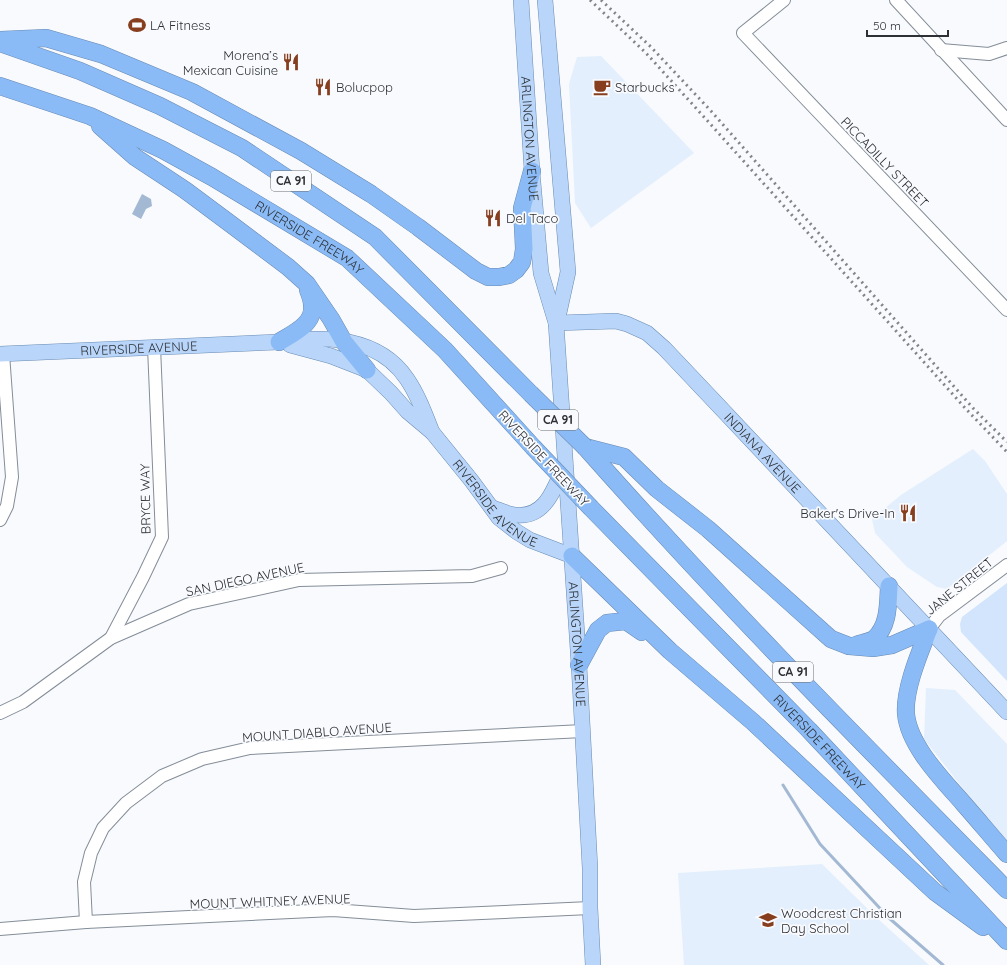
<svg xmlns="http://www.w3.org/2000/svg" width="1007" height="965" viewBox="0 0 1007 965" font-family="Quicksand,sans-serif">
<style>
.built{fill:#e3effd}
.green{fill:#d2e5fd}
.water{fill:#a3b9d3}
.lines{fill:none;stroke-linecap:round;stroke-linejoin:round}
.stream{stroke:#a3b9d3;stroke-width:3}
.minor-casing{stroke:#848d98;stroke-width:14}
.major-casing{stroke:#698ab2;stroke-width:16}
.highway-casing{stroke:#698ab2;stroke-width:18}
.minor{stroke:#fff;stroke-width:12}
.major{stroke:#b9d6fa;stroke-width:15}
.highway{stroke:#8abbf6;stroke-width:17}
.rail{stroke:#818488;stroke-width:3;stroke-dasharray:2 4;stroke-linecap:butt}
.highway-bridge-casing{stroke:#698ab2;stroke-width:18;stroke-linecap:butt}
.highway-bridge{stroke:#8abbf6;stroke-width:17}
.labels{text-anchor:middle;stroke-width:3.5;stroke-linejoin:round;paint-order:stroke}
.shield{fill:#f8fafd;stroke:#6a6d71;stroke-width:1}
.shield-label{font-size:12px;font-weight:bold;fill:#2d3035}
.poi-label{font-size:13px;fill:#2d3035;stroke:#f8fafd;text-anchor:start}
.street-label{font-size:13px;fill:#2d3035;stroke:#f8fafd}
</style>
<rect width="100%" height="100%" fill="#f8fafd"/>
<g class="built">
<polygon points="601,56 694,153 591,228 575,203 569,84 577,57"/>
<polygon points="973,449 985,461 1007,494 1007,541 947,589 937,587 907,567 875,533 872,519 901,495"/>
<polygon points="926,688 955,690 1007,744 1007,840 987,819 924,739"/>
<polygon points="822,864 878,919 929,965 684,965 678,873"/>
</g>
<polygon class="green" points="1007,583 1007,681 961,632 960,624 962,617"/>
<polygon class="water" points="142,194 151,199 152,206 146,209 141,219 132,214"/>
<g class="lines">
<polyline class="stream" points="783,785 820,844 889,918 943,965"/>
<g class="minor-casing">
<g id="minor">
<polyline points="784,0 743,33 1007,310"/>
<polyline points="896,0 1007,120"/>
<polyline points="941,50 989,54 1007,48"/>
<polyline points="0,520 7,506 12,477 3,354"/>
<polyline points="929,629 939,616 1007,565"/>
<polyline points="111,638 143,577 162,537 154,347"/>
<polyline points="0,713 23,702 111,638 189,604 299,580 472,576 501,568"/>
<polyline points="86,922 84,882 91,853 103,828 126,803 162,776 202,759 250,748 583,731"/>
<polyline points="0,929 86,922 333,910 414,916 590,908"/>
</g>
</g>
<g class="major-casing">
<g id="major">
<path id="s1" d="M 521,0 L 532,171 L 541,273 L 556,323 L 579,665 L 590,868 L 590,908 L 593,965"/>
<polyline points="545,0 568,272 557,322"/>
<path id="s2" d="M 556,323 L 616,321 L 627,324 L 647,333 L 664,348 L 717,404 L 1007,712"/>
<path id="s3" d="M 290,345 L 331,356 L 367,370 L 391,393 L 407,411 L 432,432 L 471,480 L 499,518 L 517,532 L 530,540 L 572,556"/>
<path id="s4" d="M 0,354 L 279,342 C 324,335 379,337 407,379 C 418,395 425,414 432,432"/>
<path d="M 493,508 C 498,510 504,512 510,514 C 544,522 554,490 564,466"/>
</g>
</g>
<g class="highway-casing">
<g id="highway">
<polyline points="0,40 46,38 101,54 192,92 301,151 371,194 418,227 476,271 488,277 499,277 509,275 516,270 522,262 524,249 522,208 532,171"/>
<polyline points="0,43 80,71 160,106 242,148 375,237 531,394"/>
<path id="s5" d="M 0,86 L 90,116 L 163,150 L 212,177 L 347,258 L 445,350 L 533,447"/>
<polyline points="100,126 135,157 185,190 228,222 288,267 307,284 331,319 344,342 367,370"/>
<path d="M 279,342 C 292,334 315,324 312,305 C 312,300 310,295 308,290"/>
<path d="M 585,447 C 720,600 864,745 1007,890"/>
<polyline points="585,447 624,457 657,489 708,529 831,639 849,646 873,648 892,645 929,629"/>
<path id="s6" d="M 591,508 L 809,730 L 1007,941"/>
<polyline points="572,556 670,651 753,722 935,892 983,927"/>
<path d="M 929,629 C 920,652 904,689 906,714 C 909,746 943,780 963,803 C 978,820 992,837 1007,854"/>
<path d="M 856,645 C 861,643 869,642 874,639 C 889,626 888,604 889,586"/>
<polyline points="579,665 598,630 607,623 626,621 642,632"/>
</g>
</g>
<use href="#minor" class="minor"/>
<use href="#major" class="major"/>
<use href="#highway" class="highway"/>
<g class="rail">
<polyline points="590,0 646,53 704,117 966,409 1007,452"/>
<polyline points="601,0 651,47 711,111 973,408 1007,442"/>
</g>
<g class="highway-bridge-casing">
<g id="highway-bridge">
<polyline points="531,394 585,447"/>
<polyline points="533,447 591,508"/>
</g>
</g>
<use href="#highway-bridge" class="highway-bridge"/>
</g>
<defs>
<g id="stadium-bare" transform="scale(1.38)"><path d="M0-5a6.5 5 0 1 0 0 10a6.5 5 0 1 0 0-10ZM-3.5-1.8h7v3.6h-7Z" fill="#863e1e" stroke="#f8fafd" stroke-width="2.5" paint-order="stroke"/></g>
<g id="restaurant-bare" transform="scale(1.38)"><path d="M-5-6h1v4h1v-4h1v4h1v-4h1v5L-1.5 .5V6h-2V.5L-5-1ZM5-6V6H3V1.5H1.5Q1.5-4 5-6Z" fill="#863e1e" stroke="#f8fafd" stroke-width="2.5" paint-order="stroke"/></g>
<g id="cafe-bare" transform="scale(1.38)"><path d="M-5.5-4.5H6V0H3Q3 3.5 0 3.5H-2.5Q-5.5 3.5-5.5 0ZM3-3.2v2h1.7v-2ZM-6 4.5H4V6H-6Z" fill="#863e1e" stroke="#f8fafd" stroke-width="2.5" paint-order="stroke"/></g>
<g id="school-bare" transform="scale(1.38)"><path d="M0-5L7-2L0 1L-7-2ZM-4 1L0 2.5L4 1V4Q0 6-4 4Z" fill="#863e1e" stroke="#f8fafd" stroke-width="2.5" paint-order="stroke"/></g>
</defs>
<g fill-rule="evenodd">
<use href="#stadium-bare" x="137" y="25"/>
<use href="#restaurant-bare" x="291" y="62"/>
<use href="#restaurant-bare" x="323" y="87"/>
<use href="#cafe-bare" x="602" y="87"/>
<use href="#restaurant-bare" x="493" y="218"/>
<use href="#restaurant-bare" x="908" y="513"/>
<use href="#school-bare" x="768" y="920"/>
</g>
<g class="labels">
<g class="shield">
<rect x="271" y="171" width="40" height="20" rx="3"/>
<rect x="538" y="410" width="40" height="20" rx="3"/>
<rect x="773" y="662" width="40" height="20" rx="3"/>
</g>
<g class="shield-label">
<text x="291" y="185">CA 91</text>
<text x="558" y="424">CA 91</text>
<text x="793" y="676">CA 91</text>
</g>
<g class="poi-label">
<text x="150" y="30">LA Fitness</text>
<text x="278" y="60" text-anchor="end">Morena’s<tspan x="278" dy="15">Mexican Cuisine</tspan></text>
<text x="336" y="92">Bolucpop</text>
<text x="615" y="92">Starbucks</text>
<text x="506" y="223">Del Taco</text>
<text x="895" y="518" text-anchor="end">Baker's Drive-In</text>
<text x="781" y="918">Woodcrest Christian<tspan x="781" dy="15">Day School</tspan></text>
</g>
<g class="street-label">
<text dy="5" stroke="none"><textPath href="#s1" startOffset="139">ARLINGTON AVENUE</textPath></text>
<text transform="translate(885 162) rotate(46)" y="5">PICCADILLY STREET</text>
<text dy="5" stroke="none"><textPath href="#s5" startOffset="346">RIVERSIDE FREEWAY</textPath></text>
<text dy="5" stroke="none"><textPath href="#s4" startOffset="139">RIVERSIDE AVENUE</textPath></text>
<text dy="5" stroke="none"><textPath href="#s2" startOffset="260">INDIANA AVENUE</textPath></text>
<text transform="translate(544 458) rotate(47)" y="5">RIVERSIDE FREEWAY</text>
<text transform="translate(145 499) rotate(-91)" y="5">BRYCE WAY</text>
<text dy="5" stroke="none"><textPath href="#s3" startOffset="267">RIVERSIDE AVENUE</textPath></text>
<text transform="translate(245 579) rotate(-12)" y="5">SAN DIEGO AVENUE</text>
<text transform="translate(959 586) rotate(-39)" y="5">JANE STREET</text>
<text dy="5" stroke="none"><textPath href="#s1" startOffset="648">ARLINGTON AVENUE</textPath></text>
<text transform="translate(317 732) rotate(-4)" y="5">MOUNT DIABLO AVENUE</text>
<text dy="5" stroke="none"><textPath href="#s6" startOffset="327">RIVERSIDE FREEWAY</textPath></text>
<text transform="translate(270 901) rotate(-2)" y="5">MOUNT WHITNEY AVENUE</text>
</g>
</g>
<path d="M867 30v6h81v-6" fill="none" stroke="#2d3035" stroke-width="2"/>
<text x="873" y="30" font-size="12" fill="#2d3035" stroke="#f8fafd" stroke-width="3" paint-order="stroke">50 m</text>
</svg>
